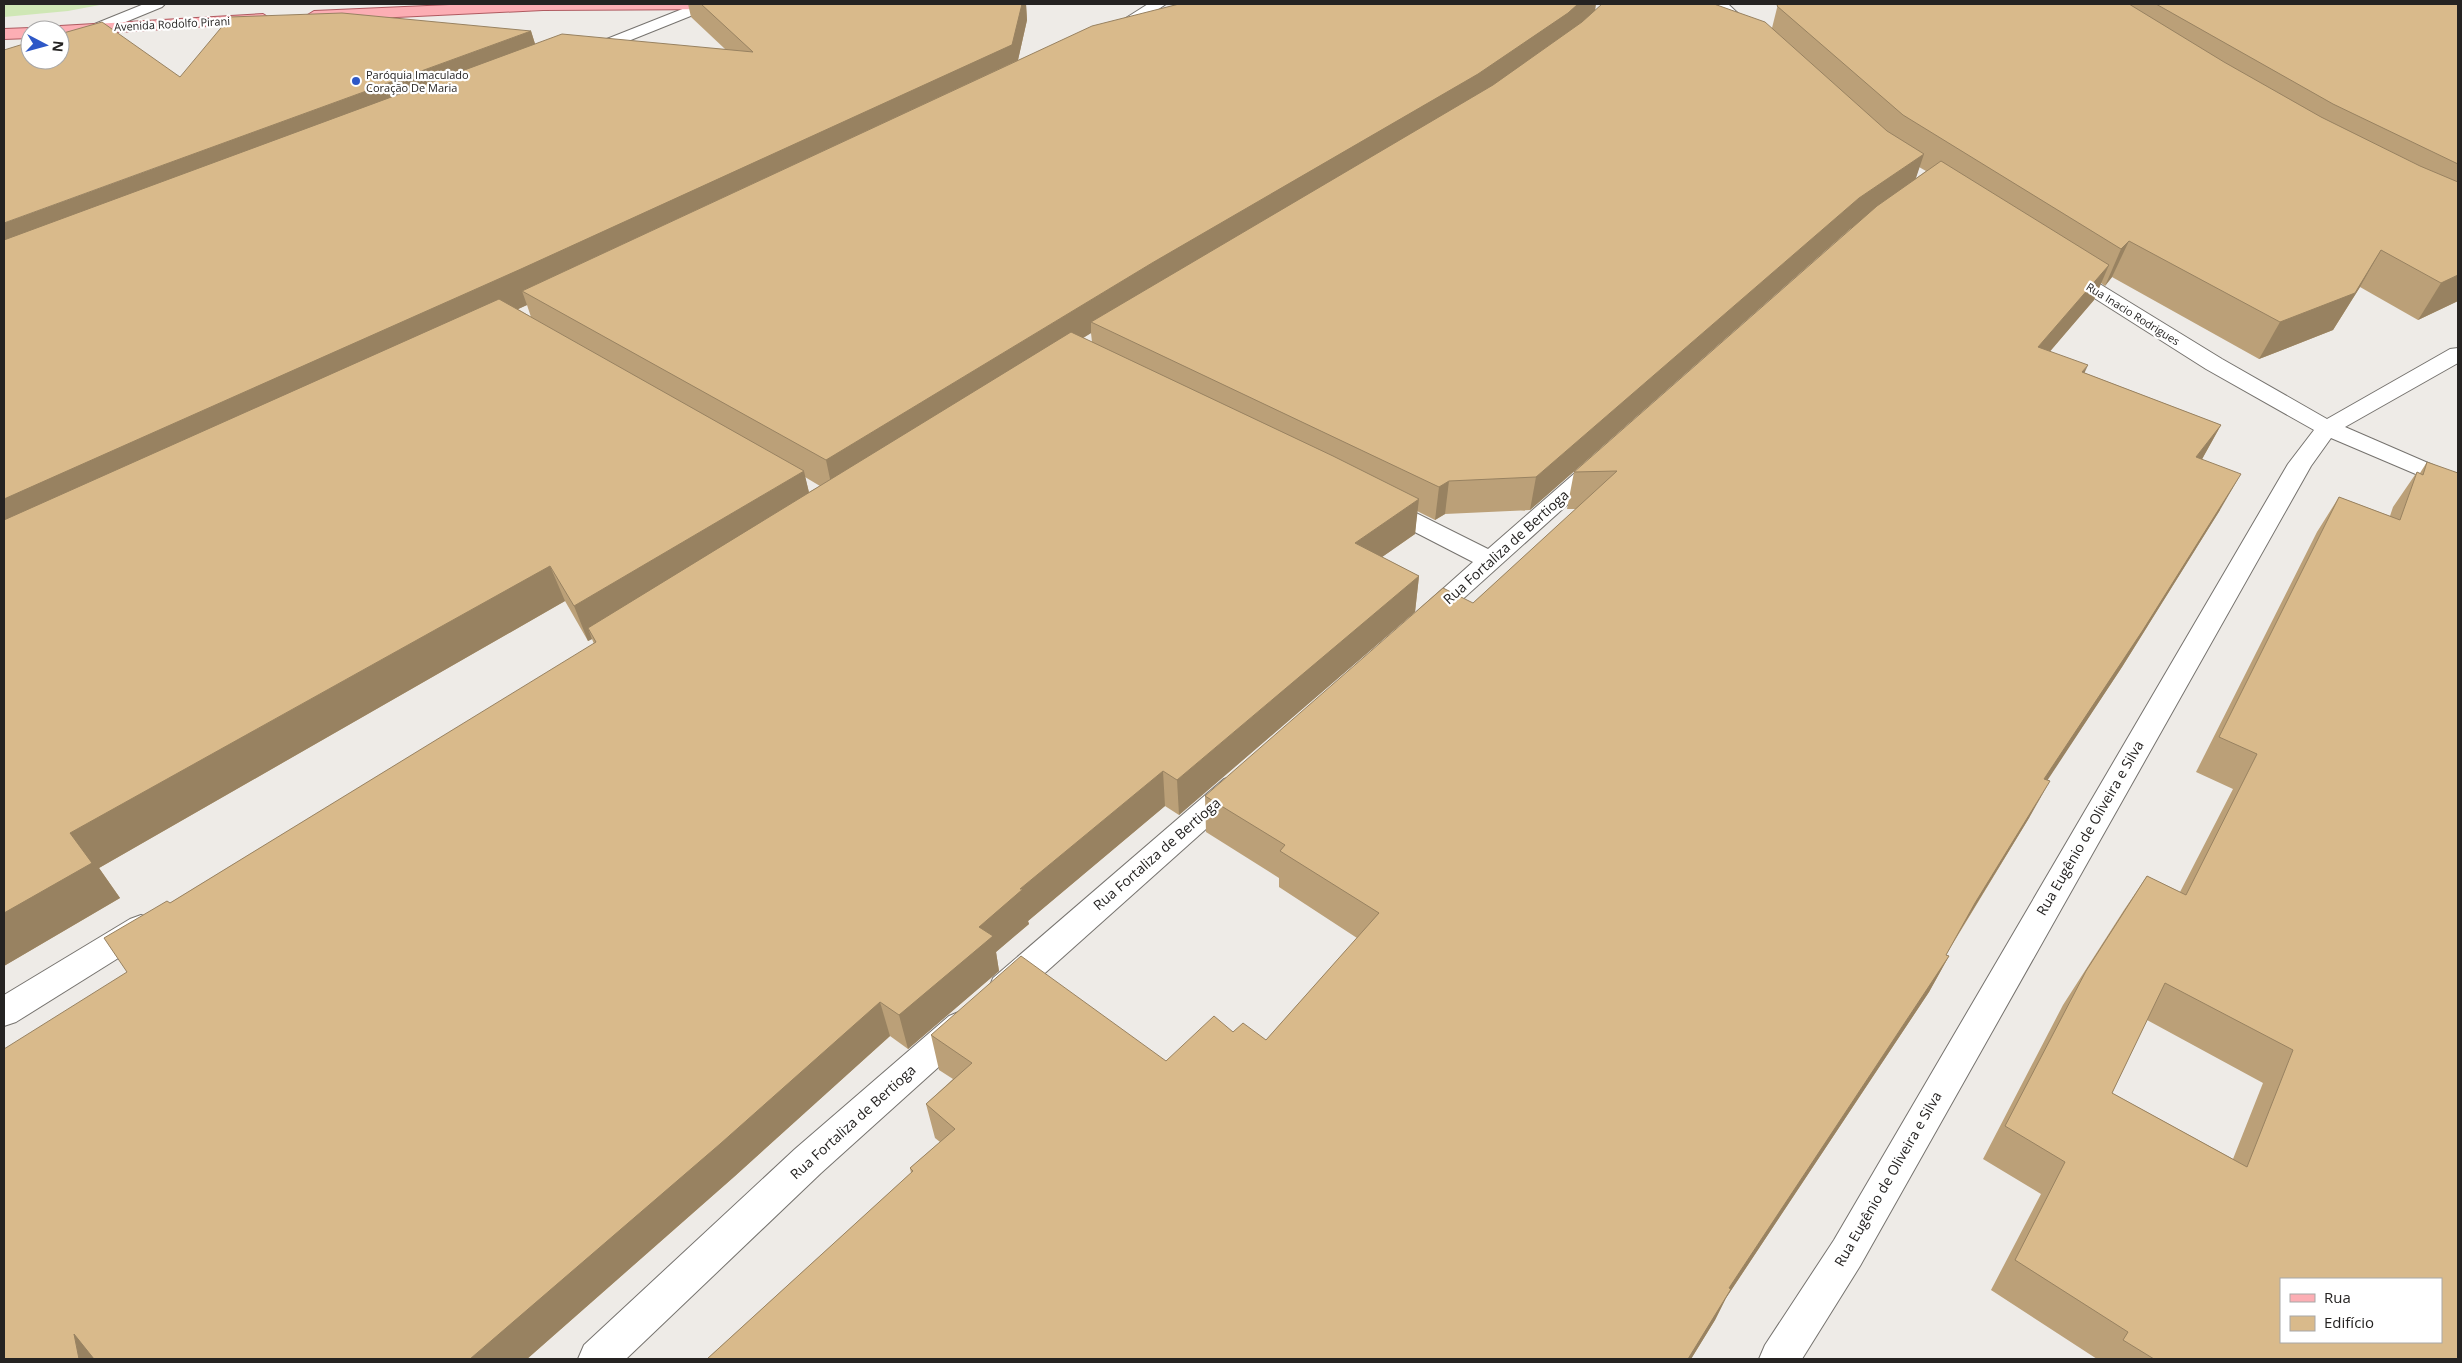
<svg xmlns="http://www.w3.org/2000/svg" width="2462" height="1363" viewBox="0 0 2462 1363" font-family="'Open Sans',sans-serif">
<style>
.green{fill:#cfe7b5}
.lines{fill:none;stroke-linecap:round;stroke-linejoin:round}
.minor-casing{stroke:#76736f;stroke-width:2}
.major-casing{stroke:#af5a60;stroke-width:2}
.minor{fill:#fff;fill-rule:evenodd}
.major{fill:#fcaeb4;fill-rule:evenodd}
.wall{fill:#bba078;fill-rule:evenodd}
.shaded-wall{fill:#988261}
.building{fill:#d9ba8b;stroke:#988261;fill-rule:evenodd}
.poi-dot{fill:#2e58c7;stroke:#fff;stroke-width:2}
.labels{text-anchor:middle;stroke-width:4.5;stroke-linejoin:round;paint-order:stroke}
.far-street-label{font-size:11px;fill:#252322;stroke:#fff}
.far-poi-label{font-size:11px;fill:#252322;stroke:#fff;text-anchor:start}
.street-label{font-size:14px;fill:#252322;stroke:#fff}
</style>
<rect width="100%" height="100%" fill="#eeebe7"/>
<polygon class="green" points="4,4 105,4 68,11 4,17"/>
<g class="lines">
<g class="minor-casing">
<g id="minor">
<polygon points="144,4 165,4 162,7 60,49 60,38"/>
<polygon points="695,4 716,4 713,7 591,56 585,58 577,53 579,50"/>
<polygon points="1148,4 1166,4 1119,36 1107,36 1105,33 1107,30"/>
<polygon points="1711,4 1728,4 1759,33 1751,38 1745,36"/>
<polygon points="2065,265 2072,267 2222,359 2327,419 2450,349 2458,348 2458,363 2345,427 2458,476 2458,492 2331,438 2311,466 1860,1266 1802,1359 1759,1359 1765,1345 1834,1240 2288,464 2314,430 2206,369 2058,275 2055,271 2058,267"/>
<polygon points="1599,457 1607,459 1611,464 1607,469 1435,624 1426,627 1417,624 1413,618 1417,612 1473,562 1374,511 1371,506 1374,501 1383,498 1392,501 1488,549 1591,459"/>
<polygon points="1234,776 1244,779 1249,787 1244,795 1017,998 1005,1002 993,998 989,988 993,978 1224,779"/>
<polygon points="141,915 152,919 157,928 152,937 16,1022 4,1026 4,995 130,919"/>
<polygon points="961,1011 973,1016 978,1026 973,1036 821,1173 626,1359 578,1359 584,1345 795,1149 949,1016"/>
</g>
</g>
<g class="major-casing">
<g id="major">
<polygon points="472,4 733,4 725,9 543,10 314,21 306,16 314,11"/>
<polygon points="263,14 271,19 269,22 60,36 60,30 53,30 60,26"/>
<polygon points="30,28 36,30 30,30 30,38 4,39 4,29"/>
</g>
</g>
<use href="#minor" class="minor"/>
<use href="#major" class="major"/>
</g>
<g class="wall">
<path d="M 688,4 L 1026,4 L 1027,20 L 1018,60 L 1595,10 L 1772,28 L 1778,4 L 2458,4 L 2458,301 L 2418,320 L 2360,287 L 2333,330 L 2259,359 L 2112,277 L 2105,286 L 2101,283 L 2094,300 L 2050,351 L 2085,373 L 2221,425 L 2202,459 L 2220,510 L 2122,667 L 2047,780 L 2029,818 L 1946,955 L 1949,956 L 1929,992 L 1726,1298 L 1715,1320 L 1691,1359 L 707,1359 L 911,1173 L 910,1168 L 940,1142 L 935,1138 L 926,1104 L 953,1079 L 939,1070 L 931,1035 L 1166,1061 L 1233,1032 L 1266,1040 L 1357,938 L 1279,887 L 1279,878 L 1206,832 L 1205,796 L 1473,603 L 1576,509 L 1567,509 L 1574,472 L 1855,225 L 1850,229 L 1530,510 L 1445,514 L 1435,520 L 1417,511 L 1415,534 L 1382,557 L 1419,576 L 1415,612 L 1179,815 L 1165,806 L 1028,921 L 1029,924 L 996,952 L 999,971 L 908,1049 L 890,1036 L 735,1176 L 527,1359 L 4,1359 L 127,972 L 170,903 L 594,644 L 592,639 L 588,641 L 565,601 L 99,868 L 120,898 L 4,966 L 180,77 L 531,31 L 535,44 L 725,49 L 691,17 ZM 1919,167 L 1926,171 L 1915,179 ZM 527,305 L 531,317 L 518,309 ZM 1091,333 L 1092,342 L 1083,338 ZM 805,477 L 820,486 L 809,492 Z"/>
<path d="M 2427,462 L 2458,1359 L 2097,1359 L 1991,1290 L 2041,1194 L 1983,1159 L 2063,1005 L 2124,910 L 2147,876 L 2180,892 L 2233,789 L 2196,772 L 2317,532 L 2339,497 L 2390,516 L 2393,507 L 2417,472 L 2420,473 ZM 2147,1020 L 2263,1083 L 2233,1159 L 2112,1093 Z"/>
</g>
<g class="shaded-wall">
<polygon points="1022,4 1026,4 1027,20 1018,60 522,291 527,305 4,545 4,499"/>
<polygon points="1578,4 1596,4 1595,12 1564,41 1475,102 1091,322 1091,333 833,493 826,460 1152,263"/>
<polygon points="531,31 540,60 4,263 4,223"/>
<polygon points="1924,154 1914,184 1850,229 1530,510 1536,477 1859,198"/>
<polygon points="2129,241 2112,277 2105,286 2121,249"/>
<polygon points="2381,250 2360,287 2333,330 2259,359 2280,322"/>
<polygon points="2109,265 2094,300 2023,383 2038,347"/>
<polygon points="2458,275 2458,301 2418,320 2441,283"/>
<polygon points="2088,365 2072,401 2082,372"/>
<polygon points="2221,425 2201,461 2196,457"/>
<polygon points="804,471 812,506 588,628 592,639 588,641 574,606"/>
<polygon points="2241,474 2220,510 2122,667 2024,816 2044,779"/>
<polygon points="1449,481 1445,514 1435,520 1439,487"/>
<polygon points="1419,499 1415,534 1352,578 1355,543"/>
<polygon points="550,566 565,601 99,868 120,898 4,966 4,913 70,833"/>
<polygon points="1419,576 1415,612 1179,815 1177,780"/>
<polygon points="1163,771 1165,806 1028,921 1029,924 996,952 999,971 908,1049 899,1015 979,927 1020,889"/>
<polygon points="2050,781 2029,818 1955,939 1975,903"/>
<polygon points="1949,956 1929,992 1726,1298 1715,1320 1691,1359 1688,1359 1729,1288"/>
<polygon points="880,1002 890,1036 735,1176 527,1359 470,1359"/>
<polygon points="74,1334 107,1359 79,1359"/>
</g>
<g class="building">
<polygon points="701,4 1022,4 1012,45 1016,43 521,269 4,499 4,240 562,34 753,52"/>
<polygon points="1179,4 1578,4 1568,13 1478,74 1152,263 826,460 522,291 1092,26"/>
<polygon points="1602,4 1714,4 1765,22 1887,131 1924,154 1859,198 1536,477 1449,481 1439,487 1091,322 1493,85 1582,22"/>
<polygon points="1778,4 2129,4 2224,62 2321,117 2420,166 2458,182 2458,275 2441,283 2381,250 2355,293 2280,322 2129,241 2121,249 1903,115 1777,6"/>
<polygon points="2156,4 2458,4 2458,164 2333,104"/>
<polygon points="342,13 531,31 4,223 4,50 30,42 30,60 60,60 60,34 102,22 180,77 230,17"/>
<polygon points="1941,161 2109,265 2038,347 2088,365 2082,372 2221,425 2196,457 2241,474 2143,630 2044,779 2050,781 1975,903 1946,955 1949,956 1729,1288 1731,1289 1688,1359 707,1359 913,1171 910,1168 955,1129 926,1104 972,1063 931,1035 1021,956 1166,1061 1214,1016 1233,1032 1243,1023 1266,1040 1379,913 1280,851 1285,845 1205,796 1443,588 1473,603 1617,471 1574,472 1877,206"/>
<polygon points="499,299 804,471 574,606 550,566 70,833 92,863 4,913 4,520"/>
<polygon points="1071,332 1333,456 1419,499 1355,543 1419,576 1177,780 1163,771 1020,889 1023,889 979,927 993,936 899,1015 880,1002 720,1144 470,1359 94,1359 74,1334 79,1359 4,1359 4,1049 127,972 104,938 167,901 170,903 596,642 588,628"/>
<path d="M 2427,462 L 2458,473 L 2458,1359 L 2154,1359 L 2123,1340 L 2128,1332 L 2015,1260 L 2065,1162 L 2005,1126 L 2086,971 L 2147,876 L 2186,895 L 2257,754 L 2219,737 L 2339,497 L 2400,520 L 2417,472 L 2423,475 ZM 2165,983 L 2293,1050 L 2247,1167 L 2112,1093 ZM 2281,1279 L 2441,1279 L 2441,1342 L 2281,1342 Z"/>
</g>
<circle class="poi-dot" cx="356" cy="81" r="5"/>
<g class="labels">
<g class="far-street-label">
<text transform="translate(172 24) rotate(-3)" y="4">Avenida Rodolfo Pirani</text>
<text transform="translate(2133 314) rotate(32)" y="4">Rua Inacio Rodrigues</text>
</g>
<g class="far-poi-label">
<text x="366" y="79">Paróquia Imaculado<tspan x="366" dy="13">Coração De Maria</tspan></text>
</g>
<g class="street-label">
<text transform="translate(1506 547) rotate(-42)" y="5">Rua Fortaliza de Bertioga</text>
<text transform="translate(2090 828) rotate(-60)" y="5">Rua Eugênio de Oliveira e Silva</text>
<text transform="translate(1157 854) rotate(-41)" y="5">Rua Fortaliza de Bertioga</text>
<text transform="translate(853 1122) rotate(-42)" y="5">Rua Fortaliza de Bertioga</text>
<text transform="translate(1888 1179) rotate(-60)" y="5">Rua Eugênio de Oliveira e Silva</text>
</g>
</g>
<rect width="2462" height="1363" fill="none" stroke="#252322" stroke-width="10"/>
<rect x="2280" y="1278" width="162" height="65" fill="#ffffff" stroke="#a8a7a7"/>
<rect x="2290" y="1294" width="25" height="8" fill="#fcaeb4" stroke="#a8a7a7"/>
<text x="2324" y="1303" font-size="15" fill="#252322">Rua</text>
<rect x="2290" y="1316" width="25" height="15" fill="#d9ba8b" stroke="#a8a7a7"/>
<text x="2324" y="1328" font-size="15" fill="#252322">Edifício</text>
<g transform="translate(45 45) rotate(96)"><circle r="24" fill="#ffffff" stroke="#a8a7a7"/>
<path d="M0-4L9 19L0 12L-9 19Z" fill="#2e58c7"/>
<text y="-8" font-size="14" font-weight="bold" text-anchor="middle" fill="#252322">N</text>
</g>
</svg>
